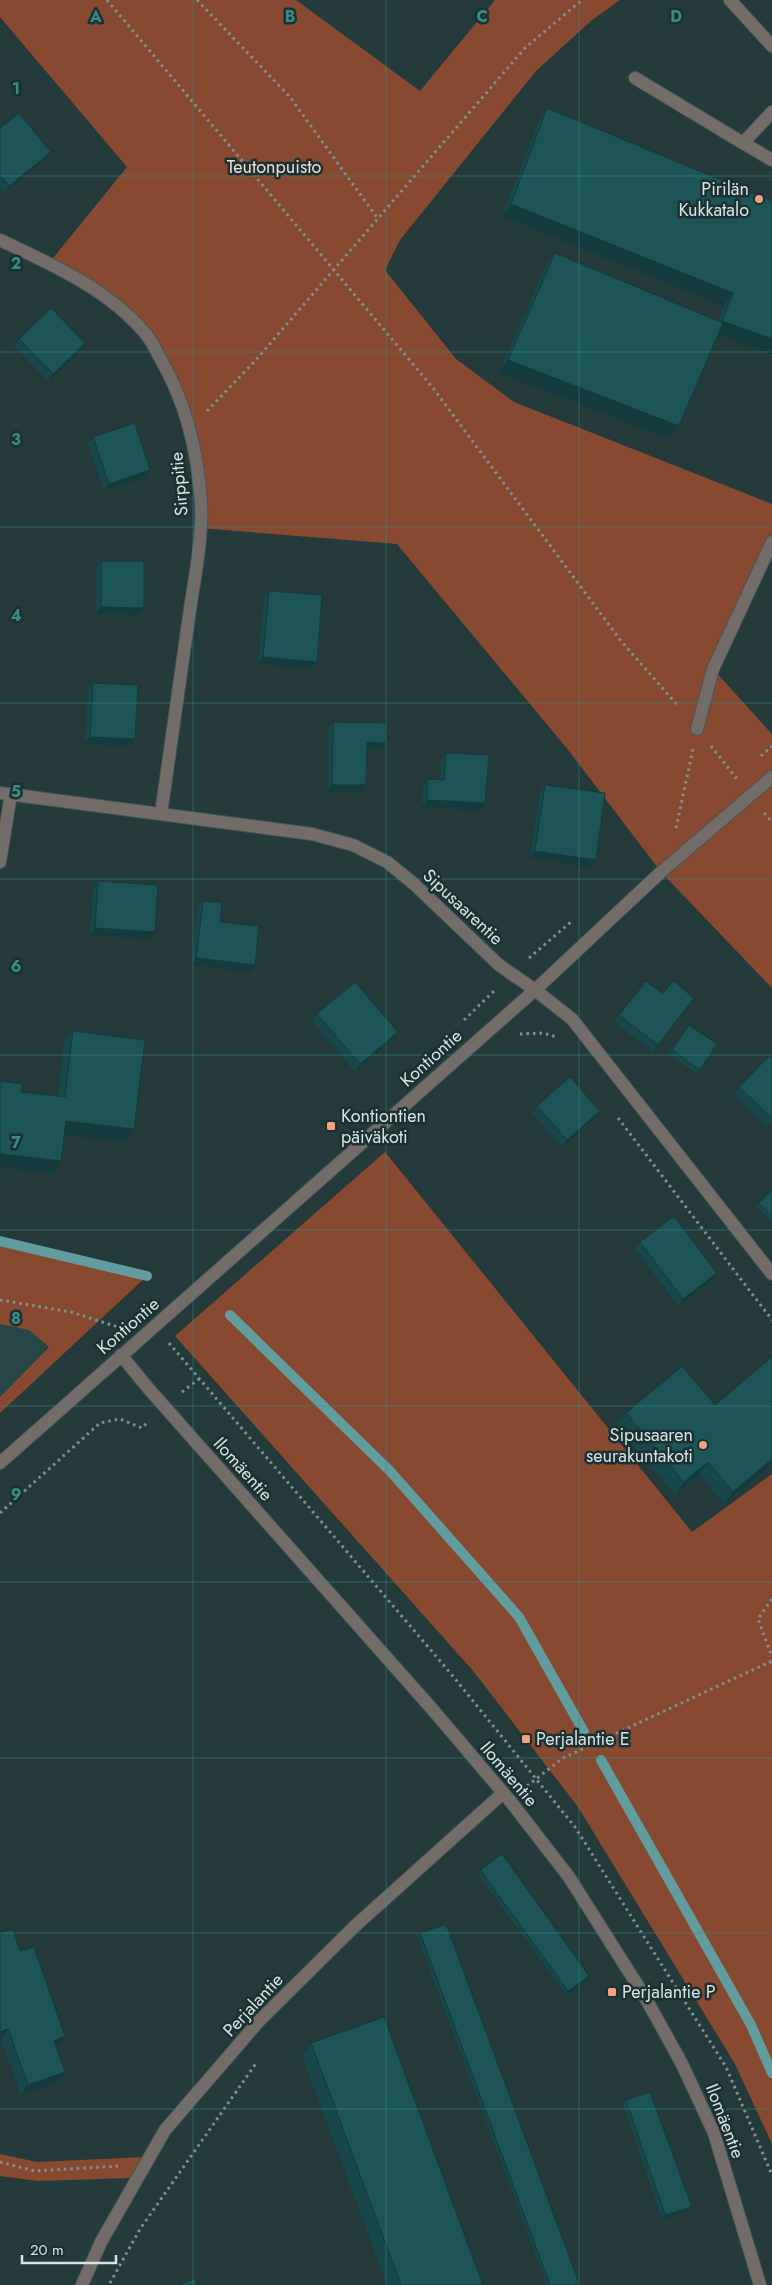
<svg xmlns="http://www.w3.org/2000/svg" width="772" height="2285" viewBox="0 0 772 2285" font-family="Jost,sans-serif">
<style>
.built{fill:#274648}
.green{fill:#874a30}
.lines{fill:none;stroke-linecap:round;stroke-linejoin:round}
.stream{stroke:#619c9f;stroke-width:10}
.service-casing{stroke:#445859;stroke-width:14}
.minor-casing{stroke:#445859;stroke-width:14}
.tertiary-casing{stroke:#445859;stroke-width:14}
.path{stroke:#809192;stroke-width:3;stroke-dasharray:2.5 4;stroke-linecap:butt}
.service{stroke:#746c68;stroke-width:12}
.minor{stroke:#746c68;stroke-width:12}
.tertiary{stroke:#746c68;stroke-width:12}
.wall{fill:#18484b}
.shaded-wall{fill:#143b3d}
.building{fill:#1c5457;stroke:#143b3d}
.grid{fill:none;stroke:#378c86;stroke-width:1;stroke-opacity:0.55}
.poi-dot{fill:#f2a07f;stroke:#1a3031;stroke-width:2}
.labels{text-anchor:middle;stroke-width:5;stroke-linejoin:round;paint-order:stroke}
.park-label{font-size:18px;fill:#f1dcd4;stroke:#1a3031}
.poi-label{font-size:18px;fill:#d7e3e4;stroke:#1a3031;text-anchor:start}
.street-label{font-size:18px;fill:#d7e3e4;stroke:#1a3031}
.grid-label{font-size:16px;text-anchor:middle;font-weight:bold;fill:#378c86;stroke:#1a3031;stroke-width:5;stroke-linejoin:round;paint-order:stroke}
</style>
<rect width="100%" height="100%" fill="#243a3b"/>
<polygon class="built" points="0,1323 29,1330 48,1347 0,1397"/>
<g class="green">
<polygon points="0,0 296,0 420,91 495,0 620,0 592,20 536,71 400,240 385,270 456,359 514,402 772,504 772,542 713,669 772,734 772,988 661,872 569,751 397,544 199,528 194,447 146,333 49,263 127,167 0,17"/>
<polygon points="385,1152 692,1532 772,1474 772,2144 735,2064 578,1807 474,1672 175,1336"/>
<polygon points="0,1241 147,1276 0,1413 0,1397 49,1347 29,1330 0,1324"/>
<polygon points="0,2154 37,2162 145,2157 132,2178 38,2181 0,2176"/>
</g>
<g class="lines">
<g class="stream">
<polyline points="0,1241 147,1276"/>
<polyline points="230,1315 390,1471 519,1617 584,1732"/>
<polyline points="601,1760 751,2025 772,2073"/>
</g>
<g class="service-casing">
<g id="service">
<polyline points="635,78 743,143"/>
<polyline points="772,112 743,143 772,160"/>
<polyline points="697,729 713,669 772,542"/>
<polyline points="0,862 11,794"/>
</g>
</g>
<g class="minor-casing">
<g id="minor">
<path d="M 0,240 C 51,264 108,289 145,333 C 151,340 155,348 159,356 C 185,400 198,452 201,503 C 203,538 194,581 189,616 C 180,682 170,748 161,814"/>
<polyline points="0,793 312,834 353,845 387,862 413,883 499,965 535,990 572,1019 772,1274"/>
<polyline points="121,1355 148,1388 433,1710 511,1802 569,1877 645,1997 682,2064 714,2133 760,2285"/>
<polyline points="82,2285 101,2242 165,2130 259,2021 355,1926 503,1793"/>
</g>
</g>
<g class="tertiary-casing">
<g id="tertiary">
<polyline points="730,0 772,46"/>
<polyline points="0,1463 535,990 661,872 772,777"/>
</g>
</g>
<g class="path">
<polyline points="107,0 433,388 621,641 679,707"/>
<polyline points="197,0 290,97 378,219"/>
<polyline points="207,411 255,361 525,48 582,0"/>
<polyline points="711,746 737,779"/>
<polyline points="761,756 772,746"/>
<polyline points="764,813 772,822"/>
<polyline points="676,828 693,749"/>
<polyline points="529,958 572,921"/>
<polyline points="464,1020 495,990"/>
<polyline points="520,1034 543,1033 557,1037"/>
<polyline points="618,1118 772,1320"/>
<polyline points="0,1300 71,1312 118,1327"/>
<polyline points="169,1343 452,1675 575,1827 726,2067 772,2175"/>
<polyline points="182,1392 199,1379"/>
<polyline points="0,1513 100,1423 120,1419 142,1428 149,1421"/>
<polyline points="772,1599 758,1619 772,1657"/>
<polyline points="527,1786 563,1758 772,1661"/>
<polyline points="0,2162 35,2171 118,2166"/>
<polyline points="110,2283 140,2229 257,2062"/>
</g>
<use href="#service" class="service"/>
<use href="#minor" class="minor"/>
<use href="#tertiary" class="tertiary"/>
</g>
<g class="wall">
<polygon points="547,108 772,201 772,354 718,335 670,439 499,373 546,265 555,253 718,321 724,306 502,216 539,121"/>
<polygon points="0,128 51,152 46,159 4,193 0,188"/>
<polygon points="19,339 85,343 80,350 48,381 14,346"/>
<polygon points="93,437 150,470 145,477 104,491 88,444"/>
<polygon points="101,561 144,608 139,615 96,614 96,568"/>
<polygon points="269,591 317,662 312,669 258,664 264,598"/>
<polygon points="93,683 130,746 85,744 88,690"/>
<polygon points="333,722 386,743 381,750 367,750 361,792 327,792 328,729"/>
<polygon points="446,753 480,811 422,807 423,786 428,779 440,780 441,760"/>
<polygon points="545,785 596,860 591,867 530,858 540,792"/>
<polygon points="98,881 155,932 150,939 90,935 93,888"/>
<polygon points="203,901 220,922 250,972 191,965 198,908"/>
<polygon points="663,994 694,998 653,1052 614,1022 619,1015"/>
<polygon points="317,1014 398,1032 393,1039 355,1072 312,1021"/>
<polygon points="689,1025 717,1044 697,1074 669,1054"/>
<polygon points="73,1031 125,1142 65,1134 52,1174 0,1167 0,1081 21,1092 58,1096 64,1043"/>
<polygon points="772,1059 772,1121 767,1126 734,1095 739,1087"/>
<polygon points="537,1106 595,1118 562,1147 532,1113"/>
<polygon points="772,1190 772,1222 756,1206"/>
<polygon points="640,1242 717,1273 712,1280 678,1306 635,1249"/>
<polygon points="772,1357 772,1464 724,1504 699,1475 675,1495 617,1426 626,1413 715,1405"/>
<polygon points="480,1870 586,1980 566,1994 478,1874"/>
<polygon points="420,1933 578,2285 547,2285 417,1936"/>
<polygon points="20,1951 58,2046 56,2047 58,2082 21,2095 1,2039"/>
<polygon points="311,2043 483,2285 387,2285 302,2056"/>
<polygon points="626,2100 689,2211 662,2219 623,2104"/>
</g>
<g class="shaded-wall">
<polygon points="51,152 46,159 4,193 9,186"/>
<polygon points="511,204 733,293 724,306 502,216"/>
<polygon points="722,321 772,339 772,354 713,333"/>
<polygon points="85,343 80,350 48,381 53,374"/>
<polygon points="508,360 679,426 670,439 499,373"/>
<polygon points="150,470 145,477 104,491 109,484"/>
<polygon points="101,607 144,608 139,615 96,614"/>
<polygon points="263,657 317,662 312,669 258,664"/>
<polygon points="90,737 135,739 130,746 85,744"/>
<polygon points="367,742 386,743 381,750 362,749"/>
<polygon points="332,785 366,785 361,792 327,792"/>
<polygon points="427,800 485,803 480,811 422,807"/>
<polygon points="535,851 596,860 591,867 530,858"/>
<polygon points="95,928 155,932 150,939 90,935"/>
<polygon points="196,958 255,965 250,972 191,965"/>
<polygon points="398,1032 393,1039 355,1072 360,1064"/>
<polygon points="600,1111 595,1118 562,1147 567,1140"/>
<polygon points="66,1121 134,1129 125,1142 58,1134"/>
<polygon points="0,1154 61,1161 52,1174 0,1167"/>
<polygon points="717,1273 712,1280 678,1306 683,1299"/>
<polygon points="772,1459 772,1464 724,1504 733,1492"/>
<polygon points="708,1462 699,1475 675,1495 684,1482"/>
<polygon points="589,1976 586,1980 566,1994 568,1991"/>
<polygon points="8,2029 1,2039 0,2040 0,2032"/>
<polygon points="65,2036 58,2046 47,2051 54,2041"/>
<polygon points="65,2072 58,2082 21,2095 28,2085"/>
<polygon points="692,2207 689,2211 662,2219 665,2215"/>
</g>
<g class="building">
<polygon points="547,108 772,201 772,339 722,321 733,293 511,204"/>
<polygon points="19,113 51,152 9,186 0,175 0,128"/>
<polygon points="555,253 723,323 679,426 508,360"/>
<polygon points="51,308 85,343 53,374 19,339"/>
<polygon points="135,423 150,470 109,484 93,437"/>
<polygon points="101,561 144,561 144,608 101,607"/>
<polygon points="269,591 322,595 317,662 263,657"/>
<polygon points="93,683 138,685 135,739 90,737"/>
<polygon points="333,722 386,723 386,743 367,742 366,785 332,785"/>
<polygon points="446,753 489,755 485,803 427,800 428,779 444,780"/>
<polygon points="545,785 605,793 596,860 535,851"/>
<polygon points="98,881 158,885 155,932 95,928"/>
<polygon points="203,901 222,903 220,922 259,926 255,965 196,958"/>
<polygon points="646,981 663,994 673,981 694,998 658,1045 619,1015"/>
<polygon points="355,982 398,1032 360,1064 317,1014"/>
<polygon points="689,1025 717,1044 700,1070 672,1050"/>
<polygon points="73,1031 145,1040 134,1129 66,1121 61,1161 0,1154 0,1081 22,1084 21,1092 65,1097"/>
<polygon points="769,1056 772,1059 772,1119 739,1087"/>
<polygon points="570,1077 600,1111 567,1140 537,1106"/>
<polygon points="772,1190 772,1216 759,1203"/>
<polygon points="674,1216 717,1273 683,1299 640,1242"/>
<polygon points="772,1357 772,1459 733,1492 708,1462 684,1482 626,1413 682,1366 715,1405"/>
<polygon points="502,1854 589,1976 568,1991 480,1870"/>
<polygon points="446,1924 579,2283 574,2285 550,2285 420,1933"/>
<polygon points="13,1929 20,1951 34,1947 65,2036 54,2041 65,2072 28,2085 8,2029 0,2032 0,1933"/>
<polygon points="384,2017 483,2285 401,2285 311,2043"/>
<polygon points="650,2092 692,2207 665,2215 626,2100"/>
<polygon points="195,2279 197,2285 177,2285"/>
</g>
<path class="grid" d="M 193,0 L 193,2285M 386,0 L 386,2285M 579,0 L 579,2285M 0,176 L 772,176M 0,352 L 772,352M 0,527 L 772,527M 0,703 L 772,703M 0,879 L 772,879M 0,1055 L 772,1055M 0,1230 L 772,1230M 0,1406 L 772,1406M 0,1582 L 772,1582M 0,1758 L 772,1758M 0,1933 L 772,1933M 0,2109 L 772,2109"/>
<g class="poi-dot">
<circle cx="759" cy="199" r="5"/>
<rect x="326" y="1121" width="10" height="10" rx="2.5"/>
<circle cx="703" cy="1445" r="5"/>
<rect x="521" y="1734" width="10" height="10" rx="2.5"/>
<rect x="607" y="1987" width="10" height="10" rx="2.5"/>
</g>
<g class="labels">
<g class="park-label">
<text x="274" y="173">Teutonpuisto</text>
</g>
<g class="poi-label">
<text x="749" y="195" text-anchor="end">Pirilän<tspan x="749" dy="21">Kukkatalo</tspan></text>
<text x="341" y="1122">Kontiontien<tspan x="341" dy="21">päiväkoti</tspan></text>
<text x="693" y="1441" text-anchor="end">Sipusaaren<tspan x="693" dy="21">seurakuntakoti</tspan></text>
<text x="536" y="1745">Perjalantie E</text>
<text x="622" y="1998">Perjalantie P</text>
</g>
<g class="street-label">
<text transform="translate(179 484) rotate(-95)" y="6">Sirppitie</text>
<text transform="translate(463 907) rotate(43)" y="6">Sipusaarentie</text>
<text transform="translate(431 1058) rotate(-42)" y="6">Kontiontie</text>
<text transform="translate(128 1326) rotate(-41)" y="6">Kontiontie</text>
<text transform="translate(243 1469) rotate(48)" y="6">Ilomäentie</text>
<text transform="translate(509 1774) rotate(50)" y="6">Ilomäentie</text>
<text transform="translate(253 2005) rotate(-47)" y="6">Perjalantie</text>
<text transform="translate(725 2121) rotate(69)" y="6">Ilomäentie</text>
</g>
</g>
<g class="grid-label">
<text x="96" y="22">A</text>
<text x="290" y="22">B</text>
<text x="482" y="22">C</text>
<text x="676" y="22">D</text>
<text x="16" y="94">1</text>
<text x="16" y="269">2</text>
<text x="16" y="445">3</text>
<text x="16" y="621">4</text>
<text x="16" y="797">5</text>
<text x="16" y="972">6</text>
<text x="16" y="1148">7</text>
<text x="16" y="1324">8</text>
<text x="16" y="1500">9</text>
</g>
<path d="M22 2255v8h94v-8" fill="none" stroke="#d7e3e4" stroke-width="2.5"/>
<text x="30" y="2255" font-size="15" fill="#d7e3e4" stroke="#1a3031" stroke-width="4" paint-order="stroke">20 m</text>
</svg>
